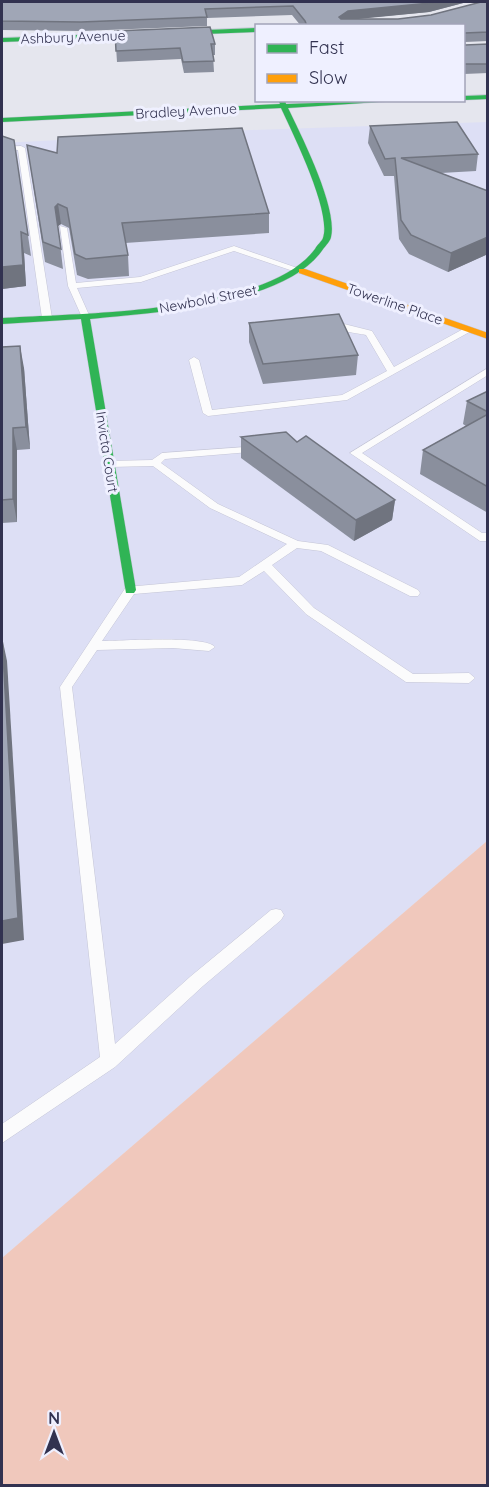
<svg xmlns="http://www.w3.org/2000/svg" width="489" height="1487" viewBox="0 0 489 1487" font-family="Quicksand,sans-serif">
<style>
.built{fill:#dddff5}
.green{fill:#f0c8bc}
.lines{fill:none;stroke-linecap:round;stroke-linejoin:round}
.lane-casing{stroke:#c4c5d6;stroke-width:1}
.fast-casing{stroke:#c4c5d6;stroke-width:1}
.slow-casing{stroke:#c4c5d6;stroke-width:1}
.lane{fill:#fbfbfc;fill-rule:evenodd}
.fast{fill:#30b455;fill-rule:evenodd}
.slow{fill:#ff9f0a;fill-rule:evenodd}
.wall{fill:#8a8f9d}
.shaded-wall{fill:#70747f}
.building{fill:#a0a6b6;stroke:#70747f;stroke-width:1.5}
.labels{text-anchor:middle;stroke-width:6;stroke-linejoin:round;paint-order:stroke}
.far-street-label{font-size:14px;fill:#323250;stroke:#eff0ff}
</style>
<rect width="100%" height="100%" fill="#e5e6ee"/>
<polygon class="built" points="487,122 487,841 2,1258 2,143 251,130"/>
<polygon class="green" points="487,841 487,1485 2,1485 2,1258"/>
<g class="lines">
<g class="lane-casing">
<g id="lane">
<polygon points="21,146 25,148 52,318 47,321 42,318 18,150 2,151 2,147"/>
<polygon points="60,226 67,228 76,283 140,277 234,246 306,271 299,273 234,251 141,282 77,288 89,315 85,318 81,315 68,286"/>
<path d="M 340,323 L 372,331 L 394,367 L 465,328 L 473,330 L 347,400 L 208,416 L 203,413 L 189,360 L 194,357 L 199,360 L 212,410 L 342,395 L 387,371 L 366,335 C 357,333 327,329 323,327 Z"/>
<polygon points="488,368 488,375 362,453 482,533 488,533 488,541 480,541 350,453"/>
<path d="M 258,446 L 262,447 L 262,451 L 165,459 L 161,463 L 218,504 L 298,541 L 328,545 L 418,590 L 420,593 L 418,596 L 410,596 L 321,551 L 297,548 L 272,565 L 314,608 L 413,674 L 469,673 L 475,678 L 469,683 L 406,682 L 306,614 L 264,571 L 242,585 L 134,594 L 102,641 C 122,641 205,635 215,647 L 209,651 L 173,648 L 97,650 L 72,687 L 115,1044 L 191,976 L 271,910 L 276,909 L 281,910 L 284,915 L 281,920 L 203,986 L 115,1067 L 2,1143 L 2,1124 L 100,1057 L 60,687 L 126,587 L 239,577 L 287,544 L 210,508 L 153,466 L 109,467 L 104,464 L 109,461 L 152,460 L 162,453 Z"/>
</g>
</g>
<g class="fast-casing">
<g id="fast">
<polygon points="256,28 256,32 2,42 2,38"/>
<polygon points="488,95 488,99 464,100 464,96"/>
<path d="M 278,100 L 285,100 L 286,104 L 409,100 L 288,108 C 301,135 338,208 331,237 C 330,242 324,247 321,252 C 282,305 152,313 90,319 L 136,590 L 134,593 L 126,593 L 81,319 L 2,324 L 2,318 C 78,313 267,314 315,249 C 317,245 322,241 323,238 C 332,212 293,134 281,108 L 2,122 L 2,118 L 280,104 Z"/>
</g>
</g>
<g class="slow-casing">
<polygon id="slow" points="299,269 305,269 488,333 488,339 299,273"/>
</g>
<use href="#lane" class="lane"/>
<use href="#fast" class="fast"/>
<use href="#slow" class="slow"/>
</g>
<g class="wall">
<polygon points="2,2 467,2 429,12 353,19 398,19 431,15 488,2 488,41 465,42 465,45 488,44 488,73 464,74 464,26 301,26 292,15 207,18 207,26 82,31 2,30"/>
<polygon points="115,31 215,44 215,55 213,55 214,72 184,73 181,59 117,62"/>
<polygon points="370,126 478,154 476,171 441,173 488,191 488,254 448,272 409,254 399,239 394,176 384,176 368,143"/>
<polygon points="2,136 14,140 31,256 24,253 26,286 2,289"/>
<polygon points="27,145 269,213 269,233 125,243 128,255 129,276 88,279 77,275 69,228 61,224 58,226 63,269 45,262"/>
<polygon points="249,323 358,355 356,375 263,384 249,342"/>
<polygon points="2,347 24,368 30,449 17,450 17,522 2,523"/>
<polygon points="488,391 488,513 420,474 423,450 466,426 463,424 467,401"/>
<polygon points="241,437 297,442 395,500 392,520 354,541 241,458"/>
</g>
<g class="shaded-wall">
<polygon points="435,2 467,2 429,12 348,20 339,26 339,17 348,11"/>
<polygon points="58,204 61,224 58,226 55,207"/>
<polygon points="21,232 24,253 26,286 2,289 2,267"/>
<polygon points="488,237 488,254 448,272 451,253"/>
<polygon points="20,346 24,368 30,449 26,427"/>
<polygon points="13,428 17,450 17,522 13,499"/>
<polygon points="395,500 392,520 354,541 356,520"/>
<polygon points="2,637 7,661 24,940 2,944"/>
</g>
<g class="building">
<polygon points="2,2 435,2 430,3 348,11 339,17 341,19 398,19 431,15 481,2 488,2 488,32 465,33 464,34 464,26 307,26 305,21 293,6 205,9 207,17 81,22 2,21"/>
<polygon points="210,27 215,44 211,44 214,61 183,62 180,48 116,51 115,31"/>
<polygon points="464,37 465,45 488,44 488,64 464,64"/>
<polygon points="457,122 478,154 401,158 488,191 488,237 451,253 411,235 401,220 395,158 385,159 370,126"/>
<polygon points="242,128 269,213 122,223 128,255 86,259 75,254 67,208 58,204 55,207 61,249 43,242 27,145 57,153 58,137"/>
<polygon points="2,136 14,140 28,235 21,232 23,265 2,267"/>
<polygon points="339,314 358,355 263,364 249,323"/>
<polygon points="20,346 26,427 13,428 13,499 2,500 2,347"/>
<polygon points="488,391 488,412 467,401"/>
<polygon points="488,414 488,487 423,450"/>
<polygon points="286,432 297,442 306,436 395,500 356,520 241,437"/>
<polygon points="2,637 18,918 2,921"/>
</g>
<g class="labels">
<g class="far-street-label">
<text transform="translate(73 37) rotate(-2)" y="5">Ashbury Avenue</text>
<text transform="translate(186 111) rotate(-3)" y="5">Bradley Avenue</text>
<text transform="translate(208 299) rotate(-11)" y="5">Newbold Street</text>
<text transform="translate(395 304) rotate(19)" y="5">Towerline Place</text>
<text transform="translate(107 452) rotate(81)" y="5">Invicta Court</text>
</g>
</g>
<rect width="489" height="1487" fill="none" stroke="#323250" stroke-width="6"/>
<rect x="255" y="24" width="210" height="78" fill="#eff0ff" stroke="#a3a4b9" stroke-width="1.5"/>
<rect x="267" y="44" width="30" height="9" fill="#30b455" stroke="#a3a4b9" stroke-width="1.5"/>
<text x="309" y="54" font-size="18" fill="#323250">Fast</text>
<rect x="267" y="74" width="30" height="9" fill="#ff9f0a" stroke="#a3a4b9" stroke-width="1.5"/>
<text x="309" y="84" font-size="18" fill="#323250">Slow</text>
<g transform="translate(54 1433)" stroke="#eff0ff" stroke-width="4.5" paint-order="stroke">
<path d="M0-4.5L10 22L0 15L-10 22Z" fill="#323250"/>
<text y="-9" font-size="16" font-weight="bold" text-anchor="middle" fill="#323250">N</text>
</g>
</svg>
